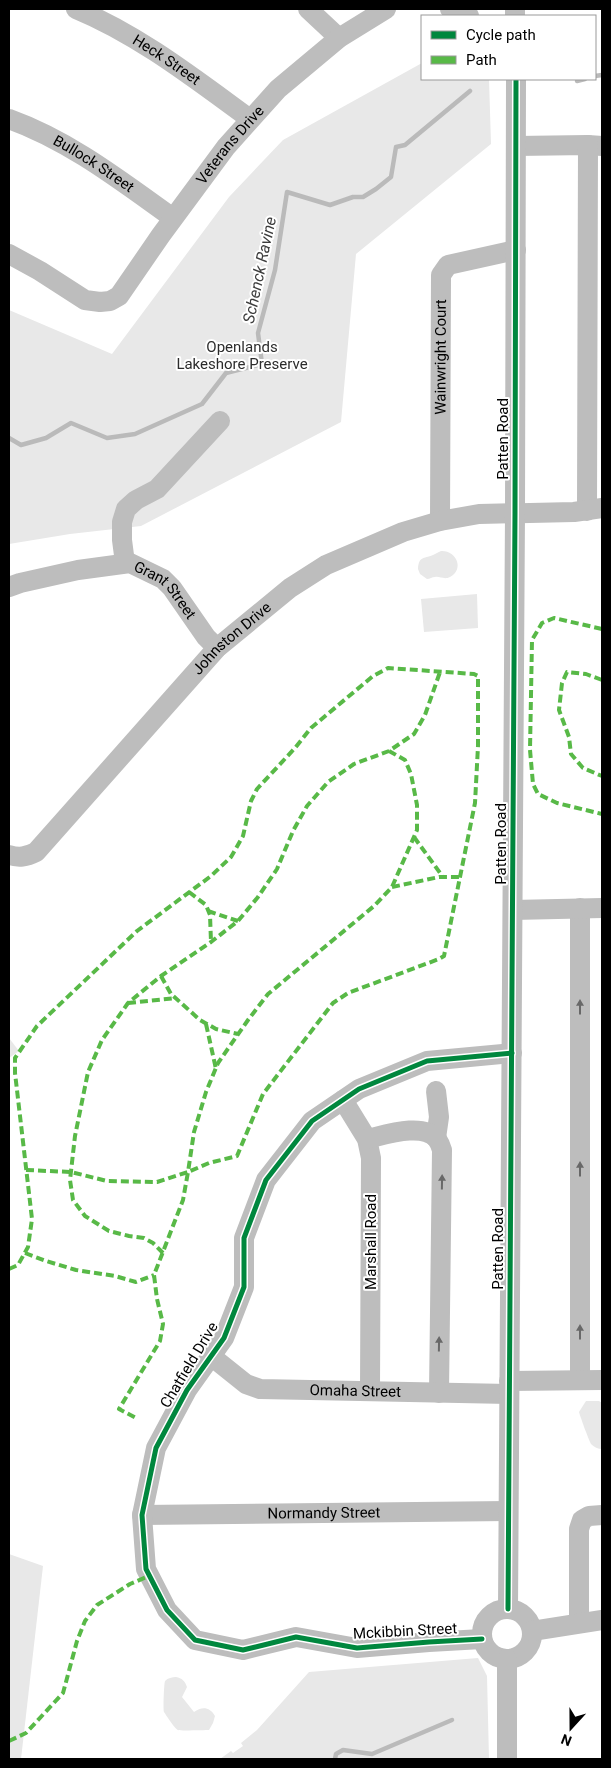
<svg xmlns="http://www.w3.org/2000/svg" width="611" height="1768" viewBox="0 0 611 1768" font-family="Roboto,sans-serif">
<style>
.green{fill:#e8e8e8}
.lines{fill:none;stroke-linecap:round;stroke-linejoin:round}
.stream{stroke:#bababa;stroke-width:4.5}
.minor{stroke:#bdbdbd;stroke-width:20}
.quiet{stroke:#58b947;stroke-width:4;stroke-dasharray:8 4;stroke-linecap:butt}
.cycleway-casing{stroke:#fff;stroke-width:8}
.cycleway{stroke:#00873e;stroke-width:5}
.oneway{fill:#686868}
.labels{text-anchor:middle;stroke-width:4;stroke-linejoin:round;paint-order:stroke}
.street-label{font-size:15px;fill:#000;stroke:#fff}
.park-label{font-size:15px;fill:#2c2c2c;stroke:#fff}
.water-label{font-size:16px;font-style:italic;fill:#3d3d3d;stroke:#fff}
</style>
<rect width="100%" height="100%" fill="#fff"/>
<g class="green">
<polygon points="422,63 422,79 489,79 491,144 356,254 341,422 141,526 70,534 9,544 9,310 112,354 229,197 283,140"/>
<path d="M 441,551 C 456,550 465,569 450,577 C 444,580 440,576 435,577 C 432,577 430,579 427,579 L 420,574 L 418,569 C 419,556 423,559 433,555 C 436,554 438,552 441,551 Z"/>
<polygon points="477,594 478,628 424,632 421,599"/>
<polygon points="9,1038 19,1051 9,1058"/>
<path d="M 586,1401 L 599,1401 L 602,1403 L 602,1449 C 598,1449 594,1447 591,1444 C 588,1438 581,1419 579,1412 Z"/>
<polygon points="9,1554 43,1566 21,1759 9,1759"/>
<polygon points="478,1658 487,1676 489,1759 220,1759 231,1751 233,1753 243,1746 241,1743 257,1730 309,1672"/>
<path d="M 176,1677 C 182,1678 185,1681 187,1687 L 182,1697 L 194,1712 C 202,1706 210,1707 215,1716 L 213,1723 L 209,1730 C 206,1730 180,1731 178,1730 C 175,1729 166,1715 164,1712 C 163,1709 164,1683 165,1681 C 168,1678 172,1677 176,1677 Z"/>
</g>
<g class="lines">
<g class="stream">
<polyline points="595,76 602,75"/>
<polyline points="577,81 585,79"/>
<polyline points="9,438 21,445 46,438 71,423 107,438 135,434 202,404 226,373 262,364 258,333 275,270 287,192 330,205 353,197 363,197 376,189 391,177 396,147 405,145 470,91"/>
<polyline points="335,1759 336,1754 343,1750 372,1754 452,1720"/>
</g>
<g class="minor">
<path id="s1" d="M 76,9 C 139,35 195,79 250,119"/>
<polyline points="308,9 339,38"/>
<polyline points="450,9 469,16"/>
<polyline points="515,9 515,16"/>
<path id="s2" d="M 9,119 C 70,141 121,181 173,218"/>
<polyline points="516,146 588,145 602,146"/>
<path id="s3" d="M 9,254 L 40,271 L 85,300 L 100,302 L 110,301 L 119,296 L 161,235 L 226,147 L 278,89 L 339,38 L 386,9"/>
<polyline points="587,511 588,145"/>
<path id="s4" d="M 440,521 L 441,275 L 448,265 L 516,250"/>
<polyline points="125,563 122,540 122,522 126,509 136,500 157,489 220,421"/>
<path id="s5" d="M 9,587 L 20,583 L 78,570 L 130,563 L 163,579 L 172,588 L 206,637 L 217,648"/>
<path id="s6" d="M 9,855 C 19,858 26,857 36,852 L 217,648 L 290,588 L 326,565 L 403,532 L 440,521 L 479,514 L 574,512 L 602,508"/>
<polyline points="580,908 580,1380"/>
<polyline points="513,910 602,908"/>
<polyline points="436,1091 439,1117 436,1138"/>
<polyline points="343,1100 367,1139 371,1158 370,1391"/>
<path d="M 367,1139 C 385,1135 423,1122 437,1139 C 439,1142 441,1146 442,1150 L 439,1393"/>
<path id="s7" d="M 211,1356 L 246,1384 L 260,1389 L 509,1394"/>
<polyline points="509,1381 602,1380"/>
<path id="s8" d="M 142,1515 L 508,1511"/>
<polyline points="508,1609 515,513 516,79"/>
<circle cx="507" cy="1634" r="25"/>
<polyline points="579,1623 579,1529 582,1520 589,1516 602,1515"/>
<polyline points="532,1631 602,1620"/>
<polyline points="482,1639 429,1642 357,1648 296,1637 243,1650 195,1640 167,1610 146,1569 142,1515 156,1448 187,1390 224,1338 244,1287 244,1238 266,1180 312,1121 359,1089 427,1061 512,1053"/>
<polyline points="507,1759 507,1659"/>
</g>
<g class="quiet">
<polyline points="602,629 554,618 542,623 532,640 530,750 533,784 538,794 557,803 602,814"/>
<polyline points="602,680 586,674 567,672 562,683 559,710 569,737 571,754 583,768 602,776"/>
<polyline points="414,837 443,877"/>
<polyline points="392,887 439,877 460,877"/>
<polyline points="189,892 206,905 210,915 211,942"/>
<polyline points="208,911 238,921"/>
<polyline points="161,976 171,994 200,1020 216,1029 238,1034"/>
<polyline points="128,1003 176,998"/>
<polyline points="206,1024 216,1069"/>
<polyline points="26,1170 71,1172 107,1181 157,1182 188,1172 194,1132 206,1092 218,1063 248,1020 268,994 374,906 392,887 417,830 417,805 411,774 405,760 389,751"/>
<polyline points="25,1253 46,1261 76,1270 115,1276 136,1282 154,1275"/>
<polyline points="163,1253 153,1243 144,1238 129,1236 109,1231 85,1216 73,1200 70,1180 75,1136 88,1072 102,1040 128,1003 161,976 211,942 238,921 258,897 277,869 293,831 307,806 328,782 354,764 389,751 414,734 425,715 440,672"/>
<polyline points="9,1269 18,1265 28,1247 32,1219 15,1073 15,1058 37,1026 137,931 211,876 231,857 243,836 251,801 257,789 295,748 311,728 373,676 388,668 474,674 478,676 478,746 475,803 444,956 439,959 348,993 333,1003 263,1094 237,1156 209,1163 188,1172 183,1200 154,1275 157,1299 163,1324 160,1341 119,1409 138,1419"/>
<polyline points="9,1741 26,1733 63,1693 77,1641 85,1621 97,1605 130,1584 149,1576"/>
</g>
<g class="cycleway-casing">
<g id="cycleway">
<polyline points="508,1609 515,513 516,79"/>
<polyline points="482,1639 429,1642 357,1648 296,1637 243,1650 195,1640 167,1610 146,1569 142,1515 156,1448 187,1390 224,1338 244,1287 244,1238 266,1180 312,1121 359,1089 427,1061 512,1053"/>
</g>
</g>
<use href="#cycleway" class="cycleway"/>
</g>
<defs><path id="oneway-solid" d="M-6-.8H1V-3.2L6.5 0L1 3.2V.8H-6Z" transform="scale(1.25)"/></defs>
<g class="oneway">
<use href="#oneway-solid" transform="translate(580 1007) rotate(-90)"/>
<use href="#oneway-solid" transform="translate(580 1169) rotate(-90)"/>
<use href="#oneway-solid" transform="translate(442 1182) rotate(-89)"/>
<use href="#oneway-solid" transform="translate(580 1332) rotate(-90)"/>
<use href="#oneway-solid" transform="translate(439 1344) rotate(-89)"/>
</g>
<g class="labels">
<g class="street-label">
<text dy="5" stroke="none"><textPath href="#s1" startOffset="104">Heck Street</textPath></text>
<text dy="5" stroke="none"><textPath href="#s3" startOffset="312">Veterans Drive</textPath></text>
<text dy="5" stroke="none"><textPath href="#s2" startOffset="96">Bullock Street</textPath></text>
<text dy="5" stroke="none"><textPath href="#s4" startOffset="164">Wainwright Court</textPath></text>
<text transform="translate(503 439) rotate(-90)" y="5">Patten Road</text>
<text dy="5" stroke="none"><textPath href="#s5" startOffset="169">Grant Street</textPath></text>
<text dy="5" stroke="none"><textPath href="#s6" startOffset="318">Johnston Drive</textPath></text>
<text transform="translate(501 844) rotate(-90)" y="5">Patten Road</text>
<text transform="translate(371 1242) rotate(-90)" y="5">Marshall Road</text>
<text transform="translate(498 1249) rotate(-90)" y="5">Patten Road</text>
<text transform="translate(189 1365) rotate(-59)" y="5">Chatfield Drive</text>
<text dy="5" stroke="none"><textPath href="#s7" startOffset="155">Omaha Street</textPath></text>
<text dy="5" stroke="none"><textPath href="#s8" startOffset="182">Normandy Street</textPath></text>
<text transform="translate(405 1631) rotate(-3)" y="5">Mckibbin Street</text>
</g>
<g class="park-label">
<text x="242" y="352">Openlands<tspan x="242" dy="17">Lakeshore Preserve</tspan></text>
</g>
<g class="water-label">
<text transform="translate(259 270) rotate(-78)" y="6">Schenck Ravine</text>
</g>
</g>
<rect width="611" height="1768" fill="none" stroke="#000000" stroke-width="20"/>
<rect x="421" y="15" width="175" height="65" fill="#ffffff" stroke="#999999"/>
<rect x="431" y="31" width="25" height="8" fill="#00873e" stroke="#999999"/>
<text x="466" y="40" font-size="15" fill="#000000">Cycle path</text>
<rect x="431" y="56" width="25" height="8" fill="#58b947" stroke="#999999"/>
<text x="466" y="65" font-size="15" fill="#000000">Path</text>
<g transform="translate(571 1728) rotate(201)" stroke="#ffffff" stroke-width="4" paint-order="stroke">
<path d="M0-4L9 19L0 12L-9 19Z" fill="#000000"/>
<text y="-8" font-size="14" font-weight="bold" text-anchor="middle" fill="#000000">N</text>
</g>
</svg>
